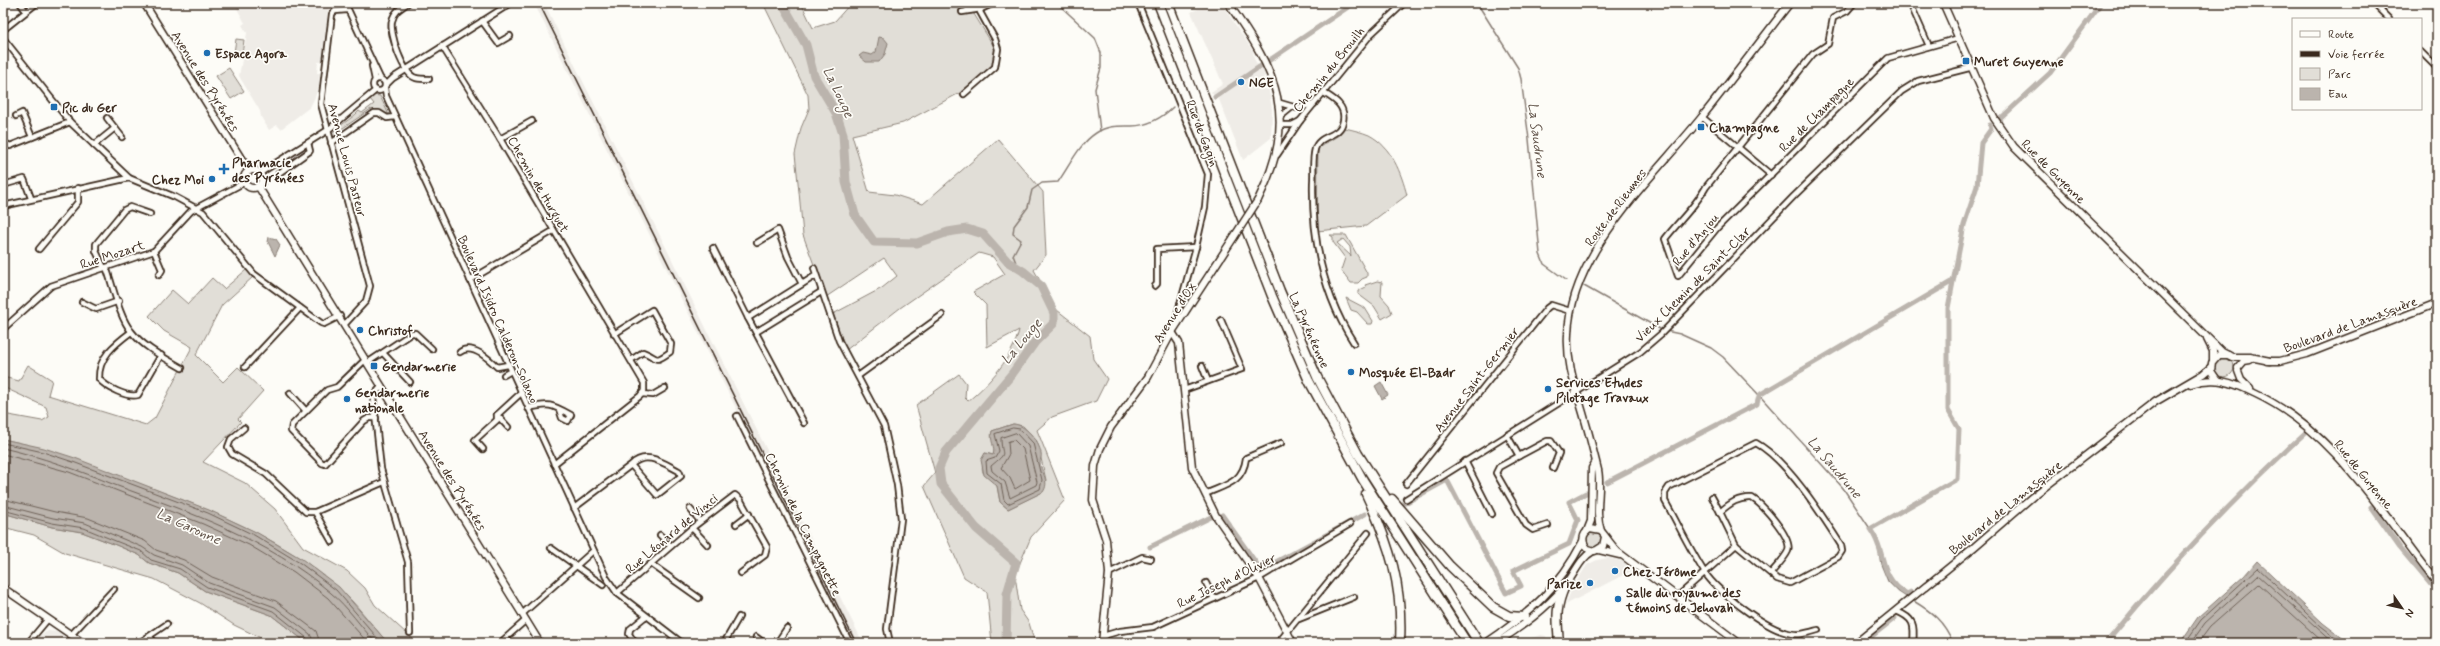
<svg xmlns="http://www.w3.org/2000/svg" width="2440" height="646" viewBox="0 0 2440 646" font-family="Mynerve,sans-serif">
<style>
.built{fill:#efece7}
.green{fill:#e1ded7;stroke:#8e847a;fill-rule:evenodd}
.water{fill:#bbb4ad;stroke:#887d74}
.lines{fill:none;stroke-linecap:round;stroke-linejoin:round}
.shore{stroke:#6e6157;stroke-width:1}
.stream{stroke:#887d74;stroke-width:1.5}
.canal{stroke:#bbb4ad;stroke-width:5}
.river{stroke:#bbb4ad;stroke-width:9}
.street-casing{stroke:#3b2a1e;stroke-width:8}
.secondary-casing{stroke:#3b2a1e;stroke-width:9}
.highway-casing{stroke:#3b2a1e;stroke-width:11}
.street{stroke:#fdfcf7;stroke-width:4.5}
.secondary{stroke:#fdfcf7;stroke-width:6}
.highway{stroke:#fdfcf7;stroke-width:8}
.rail{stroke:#3b2a1e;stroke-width:1.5}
.secondary-bridge-casing{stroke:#3b2a1e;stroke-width:9;stroke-linecap:butt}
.secondary-bridge{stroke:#fdfcf7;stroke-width:6}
.poi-dot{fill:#1f6fb2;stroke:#fdfcf7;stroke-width:1.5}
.labels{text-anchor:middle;stroke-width:3.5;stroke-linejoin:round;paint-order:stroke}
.poi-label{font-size:13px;font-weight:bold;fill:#3b2a1e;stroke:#fdfcf7;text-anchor:start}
.street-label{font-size:13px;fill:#3b2a1e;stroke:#fdfcf7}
.water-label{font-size:14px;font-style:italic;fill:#615349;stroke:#fdfcf7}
</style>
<rect width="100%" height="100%" fill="#fdfcf7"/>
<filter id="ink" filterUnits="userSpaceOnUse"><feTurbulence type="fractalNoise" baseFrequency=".025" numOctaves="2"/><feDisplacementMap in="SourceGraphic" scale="8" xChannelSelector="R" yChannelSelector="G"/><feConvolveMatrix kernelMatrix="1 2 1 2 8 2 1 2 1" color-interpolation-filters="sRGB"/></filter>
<g filter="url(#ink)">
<g class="built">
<polygon points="234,3 329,3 322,62 318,62 317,73 320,73 319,86 314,99 310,107 281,129 277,125 269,130 261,117 260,111 239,76 247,33 242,25 245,23"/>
<polygon points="534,3 544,3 863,643 853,643"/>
<polygon points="1213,3 1221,3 1253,51 1254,59 1260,68 1263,67 1265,76 1260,81 1262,88 1269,90 1272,110 1271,138 1243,160 1218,97 1216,98 1211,92 1223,84 1191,12"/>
<polygon points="1608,558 1622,561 1633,570 1565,605 1573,587 1587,565 1597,560"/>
<polygon points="48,631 59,632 75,643 34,643 40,635"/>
<polygon points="1541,635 1546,636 1547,643 1514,643"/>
</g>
<g class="green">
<path d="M 763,3 L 801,3 L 813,28 L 835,21 L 851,3 L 955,3 L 974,14 L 999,55 L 986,79 L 903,123 L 852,135 L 869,192 L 895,195 L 923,204 L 998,139 L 1043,192 L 1046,255 L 1034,270 L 1057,310 L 1090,336 L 1093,359 L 1107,379 L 1096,401 L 1052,417 L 1037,430 L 1065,500 L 1031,537 L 1015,575 L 1020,610 L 1029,623 L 1035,643 L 992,643 L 987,592 L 964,577 L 924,486 L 935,473 L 916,405 L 959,374 L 966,383 L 965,398 L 968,401 C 989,384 1013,357 1019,330 L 987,347 L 986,305 L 973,292 L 1005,274 L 993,257 L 979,253 L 900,308 L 846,350 L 833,314 L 882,288 L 897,276 L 884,258 L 826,297 L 803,235 L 799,192 L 795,154 L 801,128 L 809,109 L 808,95 ZM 1013,424 L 1023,426 L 1037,441 L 1046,480 L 1042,492 L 1008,509 L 1000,502 L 997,486 C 983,471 979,478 985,453 L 993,455 L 995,451 L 992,431 Z"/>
<polygon points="236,39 244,40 242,55 234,53"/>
<polygon points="229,68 244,91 231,99 216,76"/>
<path d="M 373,95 L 380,96 L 389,115 L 379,111 L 372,113 L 371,109 L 337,132 L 336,138 L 333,138 L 332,133 C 336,127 352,119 359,111 L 362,113 L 374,104 L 370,99 Z"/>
<path d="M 1345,128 C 1353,130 1362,132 1369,135 C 1392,147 1401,173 1407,195 L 1366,226 L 1317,231 L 1318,148 L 1339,135 Z"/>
<path d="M 1330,235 L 1346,235 L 1367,273 L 1367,277 L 1362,279 L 1358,283 L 1351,283 L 1341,270 L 1345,258 L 1333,242 L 1333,237 ZM 1343,239 L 1350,247 L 1351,256 L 1337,243 Z"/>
<path d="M 246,270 L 253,277 L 222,305 L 196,355 L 223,382 L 238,367 L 263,391 L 238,419 L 241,422 L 203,462 L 245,483 L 275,509 L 303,547 L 347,571 L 365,588 L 375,605 L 417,643 L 388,643 C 371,625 356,602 337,587 C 277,534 203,507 129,480 C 85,464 50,449 3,439 L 3,414 L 42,421 L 49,417 L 46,407 L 3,387 L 3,377 L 19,381 L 28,365 L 52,380 L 48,395 L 146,425 L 155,418 L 192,347 L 164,331 L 149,316 L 172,290 L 188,304 L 212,278 L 224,289 Z"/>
<polygon points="1377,281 1382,282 1381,296 1389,305 1392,313 1382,319 1374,306 1358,294 1358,291 1366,287 1365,285"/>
<polygon points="1346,298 1365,308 1373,321 1372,324 1368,324 1357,312 1351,310"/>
<circle cx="2224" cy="367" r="10"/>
<polygon points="3,513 52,527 82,532 116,545 139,555 149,563 178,573 205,591 271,615 307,643 267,643 265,640 234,625 200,603 154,579 65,553 34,535 3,527"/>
<circle cx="1594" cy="539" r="8"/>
</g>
<g class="water">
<polygon points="879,37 884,38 888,43 885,54 879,62 866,62 859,56 863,53 872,55 876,52"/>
<polygon points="269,237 276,239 280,245 275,256 268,242"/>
<polygon points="1381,382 1388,395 1382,399 1375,386"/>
<path d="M 1013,424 C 1025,424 1039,441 1041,453 C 1042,456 1040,459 1040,463 C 1042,473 1050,482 1043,492 L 1008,509 L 1000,502 L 997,486 L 984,475 L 981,460 L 985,453 L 993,455 C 996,447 989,440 992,431 Z"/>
<polygon points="3,439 44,448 75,458 209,510 256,532 302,559 339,587 388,643 307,643 271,615 205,591 178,573 149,563 139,555 116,545 82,532 52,527 3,513"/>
<polygon points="2257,561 2323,623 2349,643 2180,643 2198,617 2244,576"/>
</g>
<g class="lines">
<g class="shore">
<polygon points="1013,428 1020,429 1033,443 1042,480 1040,489 1008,504 1004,500 1001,484 987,473 986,461 995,458 999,451 995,434"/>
<path d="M 1016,433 L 1028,446 L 1037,482 L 1036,485 L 1010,498 L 1005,482 L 992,471 L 991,466 C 1009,451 1001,458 1001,438 Z"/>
<polygon points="1014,440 1023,449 1030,480 1015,489 1010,478 1001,468 1009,454 1008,442"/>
<polyline points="3,443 43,452 73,462 208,513 254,535 300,563 336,590 382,643"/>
<path d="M 3,448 C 42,457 78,470 115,485 C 191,513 268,539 331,593 C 348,607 361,627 376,643"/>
<polyline points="3,454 69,472 203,524 249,545 294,572 328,598 368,643"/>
<polyline points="3,499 55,512 88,518 145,541 156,550 184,560 212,577 276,601 316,631 320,643"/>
<polyline points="3,505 53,518 85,523 142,547 154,555 182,565 209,583 275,607 310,634 314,643"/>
<polyline points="3,510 52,523 84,528 118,542 141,551 151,560 180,569 207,587 273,611 307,638 309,643"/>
<polyline points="2185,643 2201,620 2258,568 2321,627 2342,643"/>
<polyline points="2191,643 2205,623 2258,575 2334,643"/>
<polyline points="2198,643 2210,627 2259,584 2324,643"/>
</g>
<g class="stream">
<polyline points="1057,3 1095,38 1101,53 1101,68 1095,89 1100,131"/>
<polyline points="1477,3 1518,68 1521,79 1529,139 1540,254 1544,264 1566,280"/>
<path d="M 1018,268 L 1013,255 L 1021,240 L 1013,234 L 1014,226 L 1028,207 L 1032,190 L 1042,183 L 1058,182 C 1070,165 1079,144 1096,133 C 1108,125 1118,126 1132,126 C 1147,126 1162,118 1173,107"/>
<polyline points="1584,286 1660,329"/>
<polyline points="1666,331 1680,334 1711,348 1723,357 1759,395 1843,488 1877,539 1881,564 1888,581 1899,592 1908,598"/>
<path d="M 1912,600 C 1932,612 1944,621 1953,643"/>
</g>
<g class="canal">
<polyline points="1215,97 1354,3"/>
<polyline points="2000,119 2050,73 2101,3"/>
<polyline points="1761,394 1951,282"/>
<polyline points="1607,482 1757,404 1759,396"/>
<polyline points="1405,503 1447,480 1506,593 1521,586 1513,571 1569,544 1578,520 1569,502 1586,493"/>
<polyline points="2371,507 2400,548 2437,592"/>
<polyline points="1222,515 1261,570 1365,514"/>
<polyline points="1150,547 1211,517"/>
<path d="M 1911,592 L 1907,594 C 1878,578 1887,551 1870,529 L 1957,479 L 1959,429 L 1948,410 L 1948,308 L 1964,225 L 1977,186 L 1981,143 L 1991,129 L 1990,125"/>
<polyline points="1863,643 1895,618"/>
<path d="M 2106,643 C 2167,569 2234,498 2305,433"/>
</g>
<polyline class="river" points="782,3 806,45 814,76 836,113 843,134 846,182 855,215 874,242 917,243 948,232 967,229 983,234 1008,262 1023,271 1041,286 1054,313 1054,323 1035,342 1012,374 946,452 939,468 941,484 976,528 1016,563 1007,594 1006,643"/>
<g class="street-casing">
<g id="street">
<polyline points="20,3 26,11"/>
<polyline points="345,3 380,78"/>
<path d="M 408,3 C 400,8 394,12 392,21 C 389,33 403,75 416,78 C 420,79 425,79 429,79"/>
<polyline points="961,3 971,10"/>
<polyline points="1138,3 1208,174 1205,207 1196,247 1177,315 1178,323"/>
<path d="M 1854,3 L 1847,11 L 1833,18 L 1828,44 L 1813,54 L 1706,187 C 1695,207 1678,222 1665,239 L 1678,276 L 1717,228 L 1888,58 L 1959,38"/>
<polyline points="1910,3 1929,46"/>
<polyline points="2373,3 2389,19"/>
<polyline points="962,12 981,9"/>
<polyline points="482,21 498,43 510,36"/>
<polyline points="3,30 37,3"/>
<polyline points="3,38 70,122 129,178 175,197 203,212 254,274 321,323 324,324 340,316"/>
<polyline points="442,46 500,139 644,383 644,391 640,396 554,464"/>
<polyline points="2421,52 2437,68"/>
<polyline points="372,66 375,80"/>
<circle cx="379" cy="85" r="6"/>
<polyline points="386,85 393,78 511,3"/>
<polyline points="385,88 386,96 606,577 617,593 682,643"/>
<path d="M 1324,93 C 1334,99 1346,106 1343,121 C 1340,138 1319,134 1315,149 C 1312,160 1314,172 1313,183 C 1312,240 1323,295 1354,343"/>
<polyline points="964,94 995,67 998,49 995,39 980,12 981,9 994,3"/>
<polyline points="1280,103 1297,108 1314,104"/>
<polyline points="16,116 22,113 32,137"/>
<polyline points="1280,117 1291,108"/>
<polyline points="1702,117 1771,175"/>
<polyline points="107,118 122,137"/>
<polyline points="1281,125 1292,125 1300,121"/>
<polyline points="500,139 532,121"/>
<polyline points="3,142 10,146 70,122"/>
<polyline points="331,143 374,113 379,113 387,118 395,117"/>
<polyline points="94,145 115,128"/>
<polyline points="1277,155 1300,121 1371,34 1404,3"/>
<polyline points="260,173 328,130 376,90"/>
<polyline points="279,173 310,151 308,143"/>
<polyline points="3,185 24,179 31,198"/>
<polyline points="3,206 129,178"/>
<polyline points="757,243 778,230 788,257 802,284"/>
<polyline points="713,248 748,318 804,423"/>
<polyline points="39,249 78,202 78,188"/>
<polyline points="154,251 162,270 159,275"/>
<path d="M 106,267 C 113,285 119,317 131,331 C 143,347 165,358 182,368"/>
<polyline points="104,268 96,251 96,244 124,210 130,207 150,214"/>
<polyline points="814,268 839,341 884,426 897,485 901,519 887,629 890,643"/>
<polyline points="470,280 553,231"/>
<polyline points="1155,286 1157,284 1157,249 1196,247"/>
<polyline points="82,302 96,309 119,301"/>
<polyline points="748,318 815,276"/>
<polyline points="344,325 366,301 370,286 321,104 332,14 335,11 347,10"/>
<polyline points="3,329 51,286 154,251 191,211 245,182"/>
<path d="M 131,332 C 115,344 98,357 99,379 C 106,387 127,398 138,395 L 161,355"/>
<polyline points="756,332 821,292"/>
<path d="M 614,334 L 652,310 L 671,344 L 670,352 C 653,364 659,358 643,352 L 631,360"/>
<path d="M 460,352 C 472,343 489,359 497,367 L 508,365"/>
<polyline points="383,353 410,382"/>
<polyline points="365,360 337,387 327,390 292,425 291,431 322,463 325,464 364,421 369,418 376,418"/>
<polyline points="367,363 412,333 415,333 432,349"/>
<polyline points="1202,366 1208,381"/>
<polyline points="245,367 300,308"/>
<polyline points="504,375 511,371"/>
<polyline points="858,376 942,315"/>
<polyline points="381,387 373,396 381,469 408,562 410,633"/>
<polyline points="1184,390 1242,369 1221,320"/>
<polyline points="290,393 306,411"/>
<polyline points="642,394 653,395 665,388"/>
<path d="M 528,408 C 550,403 551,404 571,415 L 568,421 L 562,418 L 559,409"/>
<polyline points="497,415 508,427"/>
<polyline points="737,416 850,643"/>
<polyline points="244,428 231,439 228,447 232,454 266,474 306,512 315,512 384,482"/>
<polyline points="1507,435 1519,456 1547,441 1551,441 1559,453 1553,468"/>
<polyline points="483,449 475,440 497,420 497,415 521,393"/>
<polyline points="1519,456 1499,467 1496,473 1526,525 1533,530 1548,525"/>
<polyline points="1465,461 1492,514"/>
<polyline points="1406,484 1547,308 1551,305 1570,311"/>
<path d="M 1205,494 C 1225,485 1243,483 1246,458 L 1281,443"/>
<polyline points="1712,497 1720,512"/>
<polyline points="1406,499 1640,352 1661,334 1794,196 1902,91 1918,81 1973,67"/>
<path d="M 574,508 L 631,465 L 657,495 L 681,476 L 679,471 C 663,463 646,450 631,465"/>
<polyline points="690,509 700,521"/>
<polyline points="315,512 332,542"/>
<polyline points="736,524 749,514"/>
<polyline points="692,528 708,545"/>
<polyline points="660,535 671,546"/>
<path d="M 1736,545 L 1720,512 C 1730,503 1739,497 1752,498 C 1762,504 1793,538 1788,551 C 1785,558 1776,567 1771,573"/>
<polyline points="551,548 603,585"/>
<polyline points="651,564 699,598"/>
<polyline points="1109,573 1142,557 1151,559"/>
<polyline points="1206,583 1214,599"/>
<polyline points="617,593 692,528 735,495 740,499 767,547 765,555 741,573"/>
<path d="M 1677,597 L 1736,545 L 1777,579 L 1790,583 L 1838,557 L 1842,551 L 1841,545 C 1822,515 1787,460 1756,443 L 1669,487 L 1665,493 L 1665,501 C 1678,524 1690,550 1705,573 C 1718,592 1765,628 1788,633 C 1798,636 1807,633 1818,630"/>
<path d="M 1896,611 C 1914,618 1915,625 1913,643"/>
<polyline points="522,614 593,551"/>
<polyline points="1299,619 1354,597"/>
<polyline points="71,635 114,589"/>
<polyline points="1103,636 1120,631 1153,627 1259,578 1350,524"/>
<polyline points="150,637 155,643"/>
<polyline points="756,637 764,643"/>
<polyline points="28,643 48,619"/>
<polyline points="139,643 167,624"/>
<polyline points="500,643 526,620"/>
<polyline points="635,643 629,634 630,629 646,616"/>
<polyline points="724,643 739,617"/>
<polyline points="777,643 787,628"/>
<polyline points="1278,643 1368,533"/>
</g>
</g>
<g class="secondary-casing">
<g id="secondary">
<polyline points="144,3 249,171"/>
<path d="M 1228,3 C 1278,74 1299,117 1258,200"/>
<polyline points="1943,3 1994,118 2014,147 2222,352 2232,357 2250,357 2270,361"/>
<circle cx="253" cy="179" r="9"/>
<polyline points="258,186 540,643"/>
<polyline points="1172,332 1179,343 1192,467 1216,516 1259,578 1293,643"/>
<polyline points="2207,339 2213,351 2213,361"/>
<polyline points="2267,361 2280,361 2307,354 2437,303"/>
<polyline points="2238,368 2244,361 2250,360"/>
<polyline points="2238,371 2241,379 2250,388"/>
<polyline points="2217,380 2211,371 2212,363 2219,355 2228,355"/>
<path d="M 2191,384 C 2215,376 2232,382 2254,393 C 2336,431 2382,515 2437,583"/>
<polyline points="1587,531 1591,521 1592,468 1595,463"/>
<path d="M 1601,531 C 1594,511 1602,490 1598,470 C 1594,454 1590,437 1585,420 C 1577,391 1566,365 1568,334 C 1571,251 1651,180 1701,118 C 1731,81 1760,41 1790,3"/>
<path d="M 1605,537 L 1603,546 L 1595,551 L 1588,549 C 1581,542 1582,534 1590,529 L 1601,531 C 1607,538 1611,545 1618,552 L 1739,643"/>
<polyline points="1599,550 1620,555"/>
<polyline points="3,588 83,643"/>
<polyline points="1102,643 1109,573 1106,540 1093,500 1095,466 1100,449 1111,427 1148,377 1172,332 1234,237"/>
<path d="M 1486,643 C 1529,614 1559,588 1583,541"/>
<path d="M 1496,643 C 1521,627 1545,610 1565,586 C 1575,574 1579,559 1593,551"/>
<polyline points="1856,643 1973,548 2032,497 2155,402 2203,374 2211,367"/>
</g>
</g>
<g class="highway-casing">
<g id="highway">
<polyline points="1158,3 1272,296 1309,381 1363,480 1467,643"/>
<polyline points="1168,3 1280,291 1317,377 1358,454 1479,643"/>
<path d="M 1366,494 C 1390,545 1403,586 1400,643"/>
<polyline points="1392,499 1450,566 1493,607 1509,616 1524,617"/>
<path d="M 1559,643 C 1557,619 1555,608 1565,586"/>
</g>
</g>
<use href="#street" class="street"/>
<use href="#secondary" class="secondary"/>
<use href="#highway" class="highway"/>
<polyline class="rail" points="539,3 856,643"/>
<g class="secondary-bridge-casing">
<polyline id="secondary-bridge" points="1234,237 1258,200"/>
</g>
<use href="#secondary-bridge" class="secondary-bridge"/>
</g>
</g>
<g class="poi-dot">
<circle cx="207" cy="53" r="4"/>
<rect x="1962" y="57" width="8" height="8" rx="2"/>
<circle cx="1241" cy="82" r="4"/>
<rect x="50" y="103" width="8" height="8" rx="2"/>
<rect x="1697" y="123" width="8" height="8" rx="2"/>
<path d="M222 163h4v4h4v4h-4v4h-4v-4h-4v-4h4z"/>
<circle cx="212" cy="179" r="4"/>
<circle cx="360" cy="330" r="4"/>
<rect x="370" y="362" width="8" height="8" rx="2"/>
<circle cx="1351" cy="372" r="4"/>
<circle cx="1548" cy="389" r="4"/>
<circle cx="347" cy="399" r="4"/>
<circle cx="1615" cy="571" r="4"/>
<circle cx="1590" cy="583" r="4"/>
<circle cx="1618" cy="599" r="4"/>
</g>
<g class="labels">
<g class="poi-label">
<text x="215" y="58">Espace Agora</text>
<text x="1974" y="66">Muret Guyenne</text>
<text x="1249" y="87">NGE</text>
<text x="62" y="112">Pic du Ger</text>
<text x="1709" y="132">Champagne</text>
<text x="232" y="167">Pharmacie<tspan x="232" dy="15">des Pyrénées</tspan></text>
<text x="204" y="184" text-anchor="end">Chez Moi</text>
<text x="368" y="335">Christof</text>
<text x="382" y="371">Gendarmerie</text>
<text x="1359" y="377">Mosquée El-Badr</text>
<text x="1556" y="387">Services Etudes<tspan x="1556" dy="15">Pilotage Travaux</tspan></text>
<text x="355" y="397">Gendarmerie<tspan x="355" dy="15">nationale</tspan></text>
<text x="1623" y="576">Chez Jérôme</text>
<text x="1582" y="588" text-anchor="end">Parize</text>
<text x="1626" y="597">Salle du royaume des<tspan x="1626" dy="15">témoins de Jehovah</tspan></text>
</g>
<g class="street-label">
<text transform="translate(1328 69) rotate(-51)" y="5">Chemin du Brouilh</text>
<text transform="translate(206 81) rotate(58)" y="5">Avenue des Pyrénées</text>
<text transform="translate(1816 114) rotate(-45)" y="5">Rue de Champagne</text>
<text transform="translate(1203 133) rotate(69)" y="5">Rue de Gagin</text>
<text transform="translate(348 160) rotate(75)" y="5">Avenue Louis Pasteur</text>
<text transform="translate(2054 171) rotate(45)" y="5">Rue de Guyenne</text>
<text transform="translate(539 184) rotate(60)" y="5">Chemin de Hurguet</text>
<text transform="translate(1615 207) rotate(-53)" y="5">Route de Rieumes</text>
<text transform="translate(1695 239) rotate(-50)" y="5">Rue d'Anjou</text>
<text transform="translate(112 254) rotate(-18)" y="5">Rue Mozart</text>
<text transform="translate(1692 284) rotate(-45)" y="5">Vieux Chemin de Saint-Clar</text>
<text transform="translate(1174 312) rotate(-58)" y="5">Avenue d'Ox</text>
<text transform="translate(499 319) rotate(66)" y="5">Boulevard Isidro Calderon-Solano</text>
<text transform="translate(2350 324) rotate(-20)" y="5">Boulevard de Lamasquère</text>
<text transform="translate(1310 330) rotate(66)" y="5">La Pyrénéenne</text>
<text transform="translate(1476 379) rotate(-52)" y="5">Avenue Saint-Germier</text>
<text transform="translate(2364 474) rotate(51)" y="5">Rue de Guyenne</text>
<text transform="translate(453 480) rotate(58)" y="5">Avenue des Pyrénées</text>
<text transform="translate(2005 507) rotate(-39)" y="5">Boulevard de Lamasquère</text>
<text transform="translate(804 524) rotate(64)" y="5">Chemin de la Campagnette</text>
<text transform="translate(671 533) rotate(-40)" y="5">Rue Léonard de Vinci</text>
<text transform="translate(1226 580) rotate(-26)" y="5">Rue Joseph d'Olivier</text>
</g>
<g class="water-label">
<text transform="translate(839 92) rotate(65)" y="5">La Louge</text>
<text transform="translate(1538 140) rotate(83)" y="5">La Saudrune</text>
<text transform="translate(1021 341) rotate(-50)" y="5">La Louge</text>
<text transform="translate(1835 467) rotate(50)" y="5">La Saudrune</text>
<text transform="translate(189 526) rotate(24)" y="5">La Garonne</text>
</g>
</g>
<rect width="2440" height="646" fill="none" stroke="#fdfcf7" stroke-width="16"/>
<rect x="8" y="8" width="2424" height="630" fill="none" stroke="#3b2a1e" stroke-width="1.5" filter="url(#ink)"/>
<rect x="2292" y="18" width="130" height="92" fill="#fdfcf7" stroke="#afa8a0"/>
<rect x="2300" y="31" width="20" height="6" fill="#fdfcf7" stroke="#afa8a0"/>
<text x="2328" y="38" font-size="12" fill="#3b2a1e">Route</text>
<rect x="2300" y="51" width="20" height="6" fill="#3b2a1e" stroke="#afa8a0"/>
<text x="2328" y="58" font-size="12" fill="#3b2a1e">Voie ferrée</text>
<rect x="2300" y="68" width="20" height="12" fill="#e1ded7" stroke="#afa8a0"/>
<text x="2328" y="78" font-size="12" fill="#3b2a1e">Parc</text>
<rect x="2300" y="88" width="20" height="12" fill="#bbb4ad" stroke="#afa8a0"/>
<text x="2328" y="98" font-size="12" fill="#3b2a1e">Eau</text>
<g transform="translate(2402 608) rotate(124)" stroke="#fdfcf7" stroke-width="3" paint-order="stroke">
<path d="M0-3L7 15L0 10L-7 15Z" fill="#3b2a1e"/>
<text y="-6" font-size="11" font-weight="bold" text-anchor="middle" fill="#3b2a1e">N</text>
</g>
</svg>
